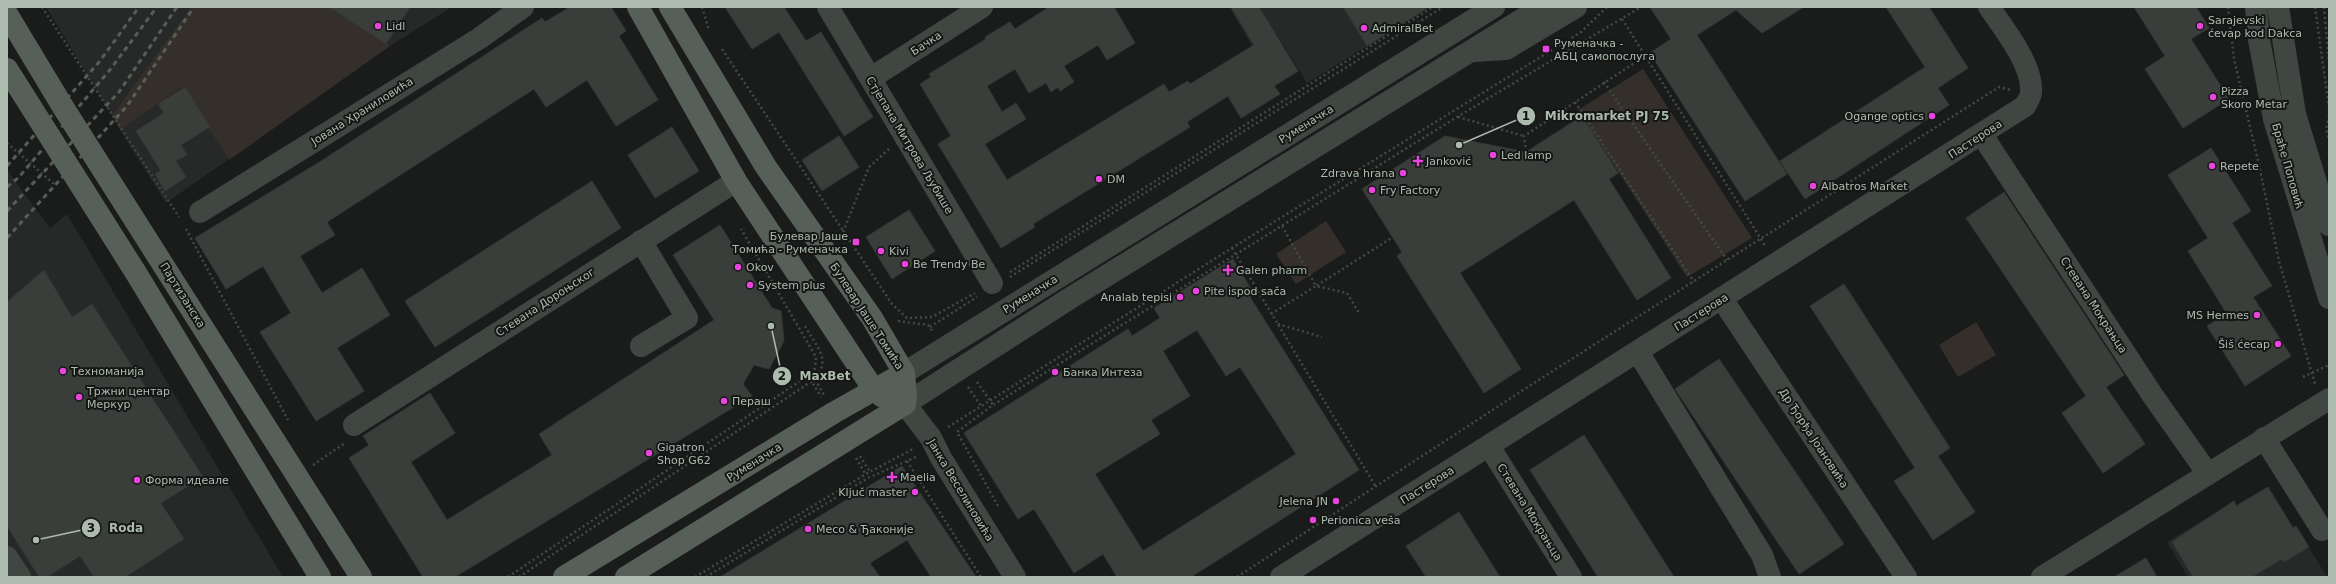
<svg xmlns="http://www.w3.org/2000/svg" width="2336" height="584" viewBox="0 0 2336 584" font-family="'DejaVu Sans',sans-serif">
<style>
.built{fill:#262927}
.green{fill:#342f2a}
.building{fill:#3a3e3b;stroke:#343835;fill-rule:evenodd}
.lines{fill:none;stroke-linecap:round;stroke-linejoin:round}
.path{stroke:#434a44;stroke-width:2.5;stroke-dasharray:2 3;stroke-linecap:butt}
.minor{stroke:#404641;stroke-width:22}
.major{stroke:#575f59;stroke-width:22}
.rail{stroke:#565e57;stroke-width:3;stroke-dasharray:5 4;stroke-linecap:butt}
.poi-dot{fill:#e944dd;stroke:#151716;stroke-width:1.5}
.labels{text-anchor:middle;stroke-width:4;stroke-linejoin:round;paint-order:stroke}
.poi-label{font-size:11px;fill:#adbbae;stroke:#151716;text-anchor:start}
.street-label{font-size:11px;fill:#adbbae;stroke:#151716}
.leader{fill:none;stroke:#adbbae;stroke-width:1.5}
.callout-dot{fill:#adbbae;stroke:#151716;stroke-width:1.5}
.mark-label{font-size:12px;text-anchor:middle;font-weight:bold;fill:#111}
.callout-label{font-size:12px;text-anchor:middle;font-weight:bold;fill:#adbbae;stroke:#151716;stroke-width:4;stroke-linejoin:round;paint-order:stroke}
</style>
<rect width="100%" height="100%" fill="#1a1c1b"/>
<g class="built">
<polygon points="46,7 191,7 112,115"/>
<polygon points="255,7 452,7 390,46 166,203 120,130 182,87"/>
<polygon points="1229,7 1343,7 1367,46 1307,83 1275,32 1252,46"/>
<polygon points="7,170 50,228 67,214 283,577 7,577"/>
<polygon points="2234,501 2261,547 2296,526 2327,577 2188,577 2167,542"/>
</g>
<g class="green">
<polygon points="191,7 329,7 390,46 229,160 182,87 120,130 112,115"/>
<polygon points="1643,69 1752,238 1687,277 1578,110"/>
<polygon points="1326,221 1346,252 1296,284 1276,254"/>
<polygon points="1976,322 1996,355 1958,377 1939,345"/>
</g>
<g class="building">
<polygon points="329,7 410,7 386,44"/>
<polygon points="570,7 611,7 626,31 619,36 658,100 616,126 587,80 546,107 534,89 327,222 335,235 300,256 322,293 362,268 390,315 337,348 364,391 316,421 260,332 291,313 263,266 226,289 195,238 321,161 542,18 545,22"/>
<polygon points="725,7 784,7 806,41 821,32 873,117 844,136 779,32 752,49"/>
<polygon points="1049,7 1114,7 1135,43 1107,60 1098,45 1064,66 1074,82 1060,91 1058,87 1051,92 1046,83 1029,93 1015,69 987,86 1002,112 1016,103 1026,119 985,144 1007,180 1164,84 1169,92 1188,81 1190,84 1254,45 1231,7 1259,7 1298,71 1274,86 1280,94 1241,118 1228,96 1187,122 1190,127 1033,224 1035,227 1001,248 938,144 951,136 920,84 931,77 929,74 986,39 985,37 1010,22 1015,29"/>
<polygon points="1343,7 1429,7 1367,46"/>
<polygon points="1650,7 1804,7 1762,33 1736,10 1697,35 1787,174 1745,201 1650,53 1671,39"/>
<polygon points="1886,7 1929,7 1968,68 1938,88 1949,105 1805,199 1780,161 1925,67"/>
<polygon points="2134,7 2196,7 2209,28 2191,39 2229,99 2183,128 2145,69 2165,56"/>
<polygon points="185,87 210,127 181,145 187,155 176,161 186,177 165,191 155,174 161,171 136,131 164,113 158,104"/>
<polygon points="1582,116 1618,173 1609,179 1671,278 1637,300 1574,200 1460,273 1521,369 1484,393 1397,256 1402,252 1362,189 1445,136 1526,152"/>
<polygon points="672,127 699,171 655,198 628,155"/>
<polygon points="839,136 859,167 822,191 802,160"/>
<polygon points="2211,148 2251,211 2232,223 2272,286 2253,297 2291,356 2245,386 2207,326 2227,314 2188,251 2208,238 2168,175"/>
<polygon points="592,181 621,228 435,347 405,301"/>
<polygon points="2004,192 2124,375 2106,387 2145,444 2103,473 2062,413 2086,396 1966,218"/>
<polygon points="909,210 935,251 892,279 866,237"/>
<polygon points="720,225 772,308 781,311 784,341 769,369 754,365 743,384 752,396 455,577 423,577 349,458 369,445 363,436 430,393 455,433 411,462 447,520 552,455 539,434 714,320 673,255"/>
<path d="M 1233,259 L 1254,294 L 1250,297 L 1359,470 L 1191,577 L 1117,577 L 1103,554 L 1074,573 L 1034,509 L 1018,519 L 964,433 L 1128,329 L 1132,336 L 1160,318 L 1154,308 ZM 1197,330 L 1226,376 L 1240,367 L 1296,454 L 1143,551 L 1095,474 L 1160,434 L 1151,420 L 1190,396 L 1163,351 Z"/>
<polygon points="44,270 72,317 92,304 203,477 161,503 184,539 125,577 94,577 80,556 47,577 39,577 7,526 7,302"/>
<polygon points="1844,284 1950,448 1938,456 1975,512 1933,540 1894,481 1915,468 1810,306"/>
<polygon points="1719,359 1844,544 1799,574 1675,389"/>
<polygon points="1584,435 1674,577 1598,577 1530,470"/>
<polygon points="902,466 976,577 931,577 907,540 870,563 880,577 720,577"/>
<polygon points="2268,487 2293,528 2296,526 2309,547 2284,562 2282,559 2252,577 2193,577 2172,542 2234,501 2236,506"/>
<polygon points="1459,512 1500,577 1426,577 1406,546"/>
<polygon points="2146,558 2157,577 2114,577"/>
</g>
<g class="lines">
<g class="path">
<polyline points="42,7 179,217"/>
<polyline points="702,7 709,30"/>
<polyline points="2228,7 2234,59 2259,165 2279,261 2315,384"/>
<polyline points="2315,7 2329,108"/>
<polyline points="2324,7 2329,63"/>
<polyline points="1622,19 1766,247"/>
<polyline points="722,49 892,304 907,318 932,317 975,293"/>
<polyline points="1604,82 1727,260"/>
<polyline points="1575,102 1694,282"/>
<polyline points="2329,116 2326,129 2329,139"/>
<polyline points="1458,117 1524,136"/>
<polyline points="7,143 54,184"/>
<polyline points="1526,152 1524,136 1645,56"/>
<polyline points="1282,226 1316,286 1393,237"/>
<polyline points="186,229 288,420"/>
<polyline points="843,232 869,167 889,149"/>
<polyline points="1232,248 1376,487"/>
<polyline points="1010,272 1433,7"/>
<polyline points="1010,277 1443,7"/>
<polyline points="1271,314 1316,286 1347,293 1359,313"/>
<polyline points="898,321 928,325 933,332"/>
<polyline points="1278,324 1322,337"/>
<path d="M 805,326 C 816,346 832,359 815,379 L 824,395"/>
<polyline points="930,327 977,297"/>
<polyline points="808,375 821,397"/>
<polyline points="2303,377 2329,365"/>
<polyline points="977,382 993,405"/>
<polyline points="968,387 981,406"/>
<polyline points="948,427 1232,248 1581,32 1607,7"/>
<polyline points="860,456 870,472"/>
<polyline points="856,458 866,475"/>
<polyline points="907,461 981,577"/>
<polyline points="313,465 345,443"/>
<polyline points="998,506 957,432 993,405 1457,117 1641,7"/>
<polyline points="508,577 812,373 815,368 816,357 741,229"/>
<polyline points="519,577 815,379"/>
<polyline points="695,577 866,474 913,449"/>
<polyline points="706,577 868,478 916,457"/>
<polyline points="1237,577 1537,381 1999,87 2011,90"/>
</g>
<g class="minor">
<polyline points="828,7 992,283"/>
<polyline points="2256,7 2259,40 2274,119 2329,298"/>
<polyline points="2278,7 2295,114 2329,225"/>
<polyline points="1474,51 1506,49 1576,7"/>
<polyline points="871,78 982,7"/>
<polyline points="1982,135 2153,396 2208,474"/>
<polyline points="200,212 480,38 523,7"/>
<polyline points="641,241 687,318 641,346"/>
<polyline points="1722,299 1906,577"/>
<polyline points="1638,352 1762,555 1770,577"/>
<polyline points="904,373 1494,7"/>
<polyline points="354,425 736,181"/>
<polyline points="2264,438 2322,530"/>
<polyline points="1489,446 1571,577"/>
<polyline points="7,557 20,577"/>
<polyline points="1015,577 941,458 931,438 905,404 1072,297 1542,7"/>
<path d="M 1281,577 L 2025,106 C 2027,102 2031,97 2031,92 C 2033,65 2004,29 1989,7"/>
<polyline points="2042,577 2329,399"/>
</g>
<g class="major">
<polyline points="638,7 736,181 874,390 883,397 905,404"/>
<polyline points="670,7 766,167 872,318 904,373 906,395 905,404"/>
<polyline points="7,14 63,107 361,577"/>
<polyline points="7,69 136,273 320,577"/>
<polyline points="564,577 835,412 904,373"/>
<polyline points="626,577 905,404"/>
</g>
<g class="rail">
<polyline points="7,166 100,61 139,7"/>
<polyline points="7,187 19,177 109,71 157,7"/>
<polyline points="7,211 119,92 177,7"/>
<polyline points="7,238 127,106 194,7"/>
</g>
</g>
<g class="poi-dot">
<circle cx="378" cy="26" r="4"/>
<circle cx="2200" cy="26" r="4"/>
<circle cx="1364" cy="28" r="4"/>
<rect x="1542" y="45" width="8" height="8" rx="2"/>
<circle cx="2213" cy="97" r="4"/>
<circle cx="1932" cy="116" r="4"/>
<circle cx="1493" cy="155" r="4"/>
<path d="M1416 155h4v4h4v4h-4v4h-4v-4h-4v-4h4z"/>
<circle cx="2212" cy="166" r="4"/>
<circle cx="1403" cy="173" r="4"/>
<circle cx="1099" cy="179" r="4"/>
<circle cx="1813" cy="186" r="4"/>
<circle cx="1372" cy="190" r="4"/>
<rect x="852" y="238" width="8" height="8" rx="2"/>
<circle cx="881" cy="251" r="4"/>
<circle cx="905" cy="264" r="4"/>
<circle cx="738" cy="267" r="4"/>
<path d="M1226 264h4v4h4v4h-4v4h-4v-4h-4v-4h4z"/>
<circle cx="750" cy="285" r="4"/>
<circle cx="1196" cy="291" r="4"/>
<circle cx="1180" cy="297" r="4"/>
<circle cx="2257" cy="315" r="4"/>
<circle cx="2278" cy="344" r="4"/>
<circle cx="63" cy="371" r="4"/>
<circle cx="1055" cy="372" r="4"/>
<circle cx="79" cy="397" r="4"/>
<circle cx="724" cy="401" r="4"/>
<circle cx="649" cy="453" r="4"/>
<path d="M890 471h4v4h4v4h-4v4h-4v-4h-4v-4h4z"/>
<circle cx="137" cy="480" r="4"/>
<circle cx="915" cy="492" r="4"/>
<circle cx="1336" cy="501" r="4"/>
<circle cx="1313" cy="520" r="4"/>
<circle cx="808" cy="529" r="4"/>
</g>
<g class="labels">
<g class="poi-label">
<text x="2208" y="24">Sarajevski<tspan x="2208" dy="13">ćevap kod Dakca</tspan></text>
<text x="386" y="30">Lidl</text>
<text x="1372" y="32">AdmiralBet</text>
<text x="1554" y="47">Руменачка -<tspan x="1554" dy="13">АБЦ самопослуга</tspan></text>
<text x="2221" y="95">Pizza<tspan x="2221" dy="13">Skoro Metar</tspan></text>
<text x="1924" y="120" text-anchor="end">Ogange optics</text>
<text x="1501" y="159">Led lamp</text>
<text x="1426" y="165">Janković</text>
<text x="2220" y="170">Repete</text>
<text x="1395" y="177" text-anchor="end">Zdrava hrana</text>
<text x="1107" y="183">DM</text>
<text x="1821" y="190">Albatros Market</text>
<text x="1380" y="194">Fry Factory</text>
<text x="848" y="240" text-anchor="end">Булевар Јаше<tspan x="848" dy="13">Томића - Руменачка</tspan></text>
<text x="889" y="255">Kivi</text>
<text x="913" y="268">Be Trendy Be</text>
<text x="746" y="271">Okov</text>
<text x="1236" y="274">Galen pharm</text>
<text x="758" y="289">System plus</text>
<text x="1204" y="295">Pite ispod sača</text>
<text x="1172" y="301" text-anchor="end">Analab tepisi</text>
<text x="2249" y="319" text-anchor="end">MS Hermes</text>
<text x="2270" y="348" text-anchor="end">Šiš ćecap</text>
<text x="71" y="375">Техноманија</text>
<text x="1063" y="376">Банка Интеза</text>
<text x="87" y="395">Тржни центар<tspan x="87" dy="13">Меркур</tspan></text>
<text x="732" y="405">Пераш</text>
<text x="657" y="451">Gigatron<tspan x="657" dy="13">Shop G62</tspan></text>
<text x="900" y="481">Maelia</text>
<text x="145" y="484">Форма идеале</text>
<text x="907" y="496" text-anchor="end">Ključ master</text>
<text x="1328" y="505" text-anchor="end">Jelena JN</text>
<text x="1321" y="524">Perionica veša</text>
<text x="816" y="533">Месо &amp; Ђаконије</text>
</g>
<g class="street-label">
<text transform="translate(926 43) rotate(-33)" y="4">Бачка</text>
<text transform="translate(362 111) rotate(-32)" y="4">Јована Храниловића</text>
<text transform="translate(1306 124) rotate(-32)" y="4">Руменачка</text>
<text transform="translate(1975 139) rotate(-33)" y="4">Пастерова</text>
<text transform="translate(910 145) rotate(59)" y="4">Стјепана Митрова Љубише</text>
<text transform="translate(2288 166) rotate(74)" y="4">Браће Поповић</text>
<text transform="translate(1030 294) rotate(-32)" y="4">Руменачка</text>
<text transform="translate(183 295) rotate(58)" y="4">Партизанска</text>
<text transform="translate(545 302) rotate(-33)" y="4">Стевана Дороњског</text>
<text transform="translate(2094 305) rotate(57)" y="4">Стевана Мокрањца</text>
<text transform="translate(1701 312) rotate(-32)" y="4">Пастерова</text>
<text transform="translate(867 316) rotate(57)" y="4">Булевар Јаше Томића</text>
<text transform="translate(1814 438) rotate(57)" y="4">Др Ђорђа Јоановића</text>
<text transform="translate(754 462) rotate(-32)" y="4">Руменачка</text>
<text transform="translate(1427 485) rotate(-32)" y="4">Пастерова</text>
<text transform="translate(961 490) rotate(59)" y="4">Јанка Веселиновића</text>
<text transform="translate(1530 512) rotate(58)" y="4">Стевана Мокрањца</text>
</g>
</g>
<path class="leader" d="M1459 145L1526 116M771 326L782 376M36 540L91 528"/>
<g class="callout-dot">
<circle cx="1459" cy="145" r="4"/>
<circle cx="771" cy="326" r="4"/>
<circle cx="36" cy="540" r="4"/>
<circle cx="1526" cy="116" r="10"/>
<circle cx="782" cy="376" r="10"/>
<circle cx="91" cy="528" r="10"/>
</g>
<g class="mark-label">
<text x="1526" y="120">1</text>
<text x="782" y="380">2</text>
<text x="91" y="532">3</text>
</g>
<g class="callout-label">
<text x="1607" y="120">Mikromarket PJ 75</text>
<text x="825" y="380">MaxBet</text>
<text x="126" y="532">Roda</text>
</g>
<rect width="2336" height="584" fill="none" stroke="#adbbae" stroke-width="16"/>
</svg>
